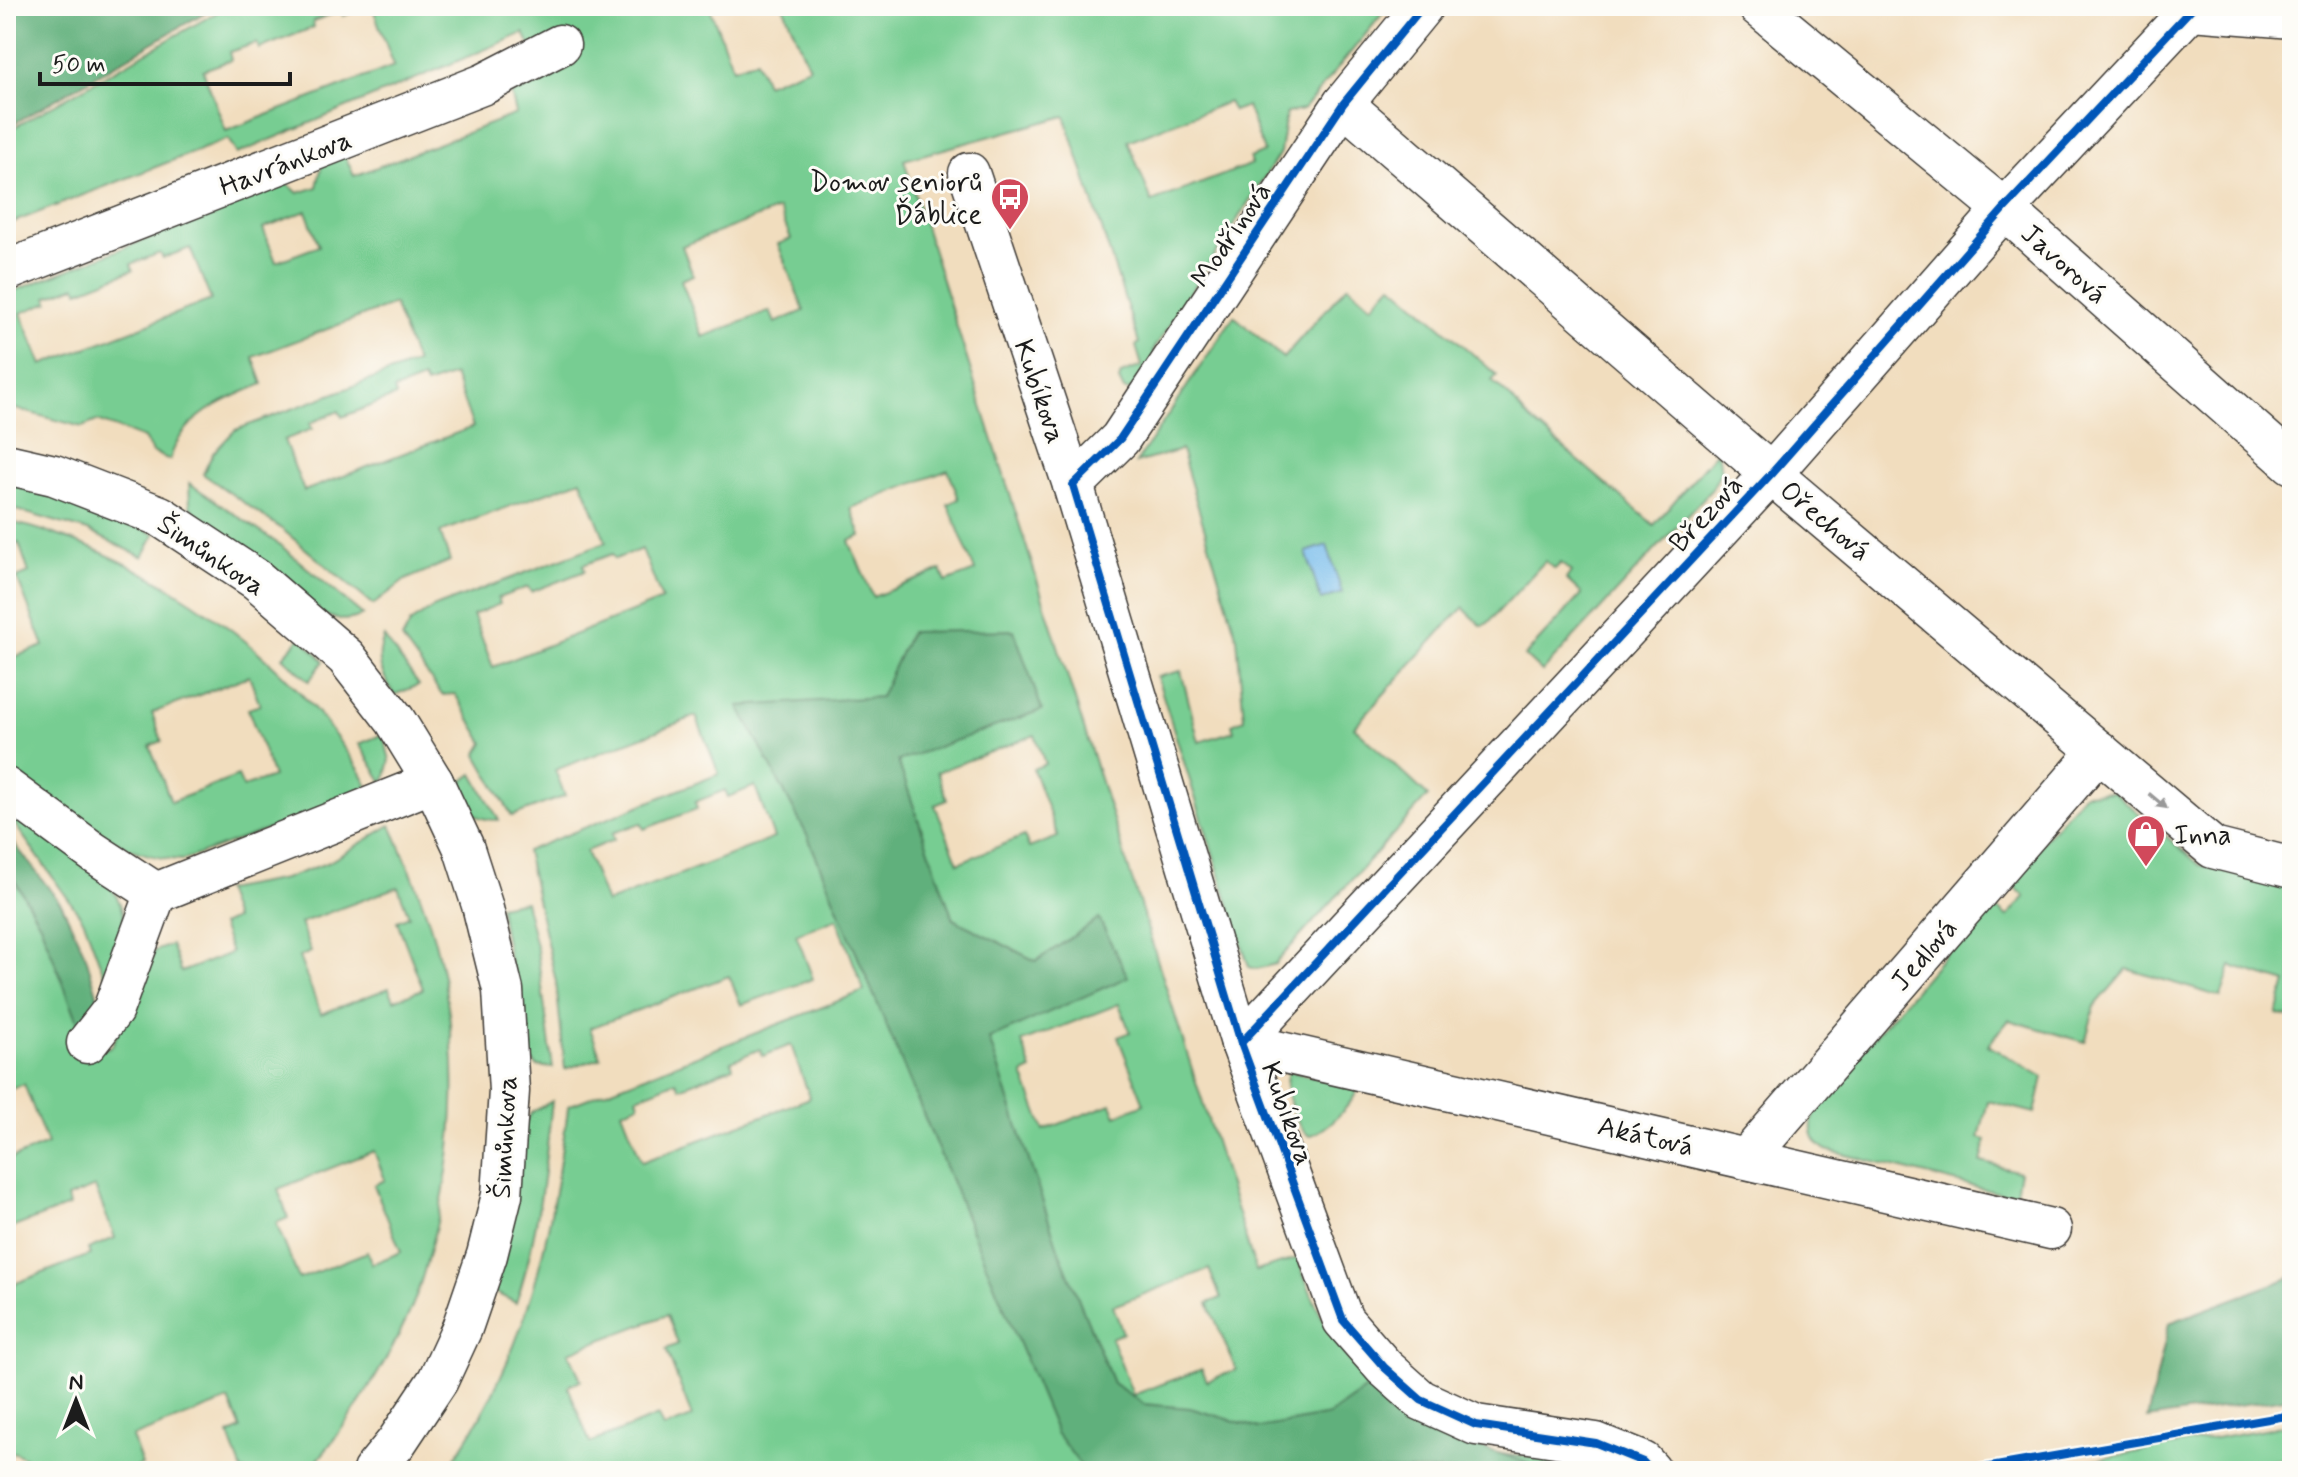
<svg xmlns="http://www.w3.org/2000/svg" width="2298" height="1477" viewBox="0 0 2298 1477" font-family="Mynerve,sans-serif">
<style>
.green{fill:#77cd92;stroke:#4a7457;stroke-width:2;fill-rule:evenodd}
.forest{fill:#61b07c;stroke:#3e664c;stroke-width:2}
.water{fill:#74bbec;stroke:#486c84;stroke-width:2}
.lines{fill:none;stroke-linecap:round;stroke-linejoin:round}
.street-casing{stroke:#3c3934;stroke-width:43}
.street{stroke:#fff;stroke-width:40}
.cycleway-casing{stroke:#fdfcf7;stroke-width:13}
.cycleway{stroke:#0057b8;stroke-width:8}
.oneway{fill:#999}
.labels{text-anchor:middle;stroke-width:6;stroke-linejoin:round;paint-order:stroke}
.street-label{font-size:28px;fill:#1c1c1c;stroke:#fdfcf7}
.poi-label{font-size:28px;fill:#1c1c1c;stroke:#fdfcf7;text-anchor:end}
</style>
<rect width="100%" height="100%" fill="#fdfcf7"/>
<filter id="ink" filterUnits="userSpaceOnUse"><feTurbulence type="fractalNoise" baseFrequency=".0125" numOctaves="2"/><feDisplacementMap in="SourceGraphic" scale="16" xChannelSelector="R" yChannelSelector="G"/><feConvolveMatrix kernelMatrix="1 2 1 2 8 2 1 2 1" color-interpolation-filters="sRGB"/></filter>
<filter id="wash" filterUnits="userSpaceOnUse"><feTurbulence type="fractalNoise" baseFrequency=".006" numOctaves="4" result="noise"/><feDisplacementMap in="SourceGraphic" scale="32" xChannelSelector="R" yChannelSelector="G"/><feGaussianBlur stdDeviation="1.8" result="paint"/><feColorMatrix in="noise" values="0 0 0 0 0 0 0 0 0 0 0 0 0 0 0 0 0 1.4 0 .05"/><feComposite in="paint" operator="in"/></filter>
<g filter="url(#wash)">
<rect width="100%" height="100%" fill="#f1ddbe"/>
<g class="green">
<path d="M 228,6 L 369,6 L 343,16 L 341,11 L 313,21 L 314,27 L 259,49 L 257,43 L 229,52 L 231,60 L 203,70 L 226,131 L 394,66 L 372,6 L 709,6 L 733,68 L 756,60 L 766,84 L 809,67 L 783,6 L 1389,6 L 1303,110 L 1286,113 L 1280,153 L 1153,351 L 1158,354 L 1133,391 L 1124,390 L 1119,380 L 1121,374 L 1142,366 L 1136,346 L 1139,343 L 1065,116 L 904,160 L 1256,1271 L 1298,1258 C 1330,1359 1395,1434 1503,1454 C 1531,1459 1589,1460 1612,1471 L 446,1471 C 515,1373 543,1277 560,1160 C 562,1142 567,1124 568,1106 L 864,991 L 837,918 L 796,934 L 813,979 L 741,1005 L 729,976 L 590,1028 L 601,1058 L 565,1069 L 556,982 L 526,851 L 719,774 L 696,716 L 555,770 L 565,796 L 512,816 L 477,755 L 484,743 L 455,694 L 442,695 L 402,639 L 411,622 L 435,607 L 606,542 L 581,480 L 440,532 L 450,561 L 405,580 L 373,605 L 283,530 L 203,474 L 213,453 L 235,430 L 416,363 L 394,304 L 253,357 L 263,384 C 225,399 181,417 170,460 L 152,452 L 144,438 L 97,421 L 82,427 L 8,407 L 6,403 L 6,294 L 288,184 L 298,193 L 317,187 L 322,164 L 343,151 L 354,176 L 516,114 L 510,88 L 541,68 L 524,33 L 237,154 L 228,139 L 6,225 L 6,132 ZM 1228,102 L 1233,111 L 1247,106 L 1264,152 L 1250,158 L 1252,164 L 1152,202 L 1128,141 ZM 779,209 L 791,239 L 778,244 L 804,311 L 775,323 L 770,311 L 703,337 L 681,280 L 693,275 L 682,246 ZM 306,211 L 319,246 L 276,262 L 263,228 ZM 190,248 L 211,300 L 42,365 L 21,313 L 49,302 L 47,297 L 76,286 L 79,291 L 133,270 L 131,264 L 160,253 L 163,258 ZM 454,375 L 473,427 L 304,491 L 284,440 L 312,429 L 310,423 L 339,411 L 342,417 L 396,396 L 394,390 L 423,379 L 426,385 ZM 948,470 L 959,499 L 948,504 L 975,571 L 946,582 L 941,570 L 873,597 L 849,541 L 861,536 L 851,508 ZM 642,549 L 662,600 L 493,667 L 473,615 L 500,604 L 498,598 L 528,587 L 531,592 L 585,571 L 583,565 L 612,554 L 615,559 ZM 1035,735 L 1045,764 L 1033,769 L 1058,837 L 1029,848 L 1024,836 L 958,863 L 935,805 L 947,800 L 937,772 ZM 755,786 L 774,838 L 606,903 L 586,851 L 614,840 L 612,833 L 641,823 L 644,829 L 697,809 L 695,802 L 725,790 L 728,797 ZM 1119,1004 L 1130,1032 L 1118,1037 L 1144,1104 L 1116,1116 L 1111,1104 L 1044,1130 L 1023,1074 L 1032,1070 L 1022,1042 ZM 791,1045 L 810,1098 L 642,1162 L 622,1111 L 639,1104 L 637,1097 L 676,1081 L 680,1088 L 733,1067 L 731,1061 L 760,1049 L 763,1056 ZM 1209,1269 L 1221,1298 L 1208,1303 L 1236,1370 L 1207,1381 L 1202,1369 L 1133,1395 L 1111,1338 L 1123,1333 L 1113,1306 ZM 667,1315 L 678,1344 L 666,1349 L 692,1417 L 663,1428 L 658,1416 L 590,1443 L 568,1386 L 581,1380 L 569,1352 Z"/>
<polygon points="1392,284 1497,375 1492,381 1512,399 1525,415 1654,525 1718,450 1721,471 1712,489 1542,672 1525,656 1582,594 1566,579 1571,572 1561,563 1555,569 1545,561 1488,623 1482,626 1463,608 1451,620 1354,727 1428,796 1275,964 1257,969 1249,967 1157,677 1181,671 1199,742 1234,731 1232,724 1244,719 1237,638 1181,450 1136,463 1234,316 1283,358 1348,285 1372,306"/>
<polygon points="6,481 56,491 155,534 143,557 88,531 6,507"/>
<path d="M 189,483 L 280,545 L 363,615 C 346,623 335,620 318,612 L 203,524 L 190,506 Z"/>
<path d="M 6,521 C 129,547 268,637 339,741 C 348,755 363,771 368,787 L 302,817 L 183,860 C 154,859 126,850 102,833 L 95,840 L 6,773 L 6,647 L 9,645 L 14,657 L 44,646 L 17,578 L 29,573 L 19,543 L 6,547 ZM 249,676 L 260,705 L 248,709 L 273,777 L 243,787 L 238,776 L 171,802 L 150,746 L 162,741 L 152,713 Z"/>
<polygon points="301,637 324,661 309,681 283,657"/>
<path d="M 384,637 L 419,685 L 394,695 C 382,674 374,661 384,637 Z"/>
<polygon points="383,734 390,760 384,784 359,744"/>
<path d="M 473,774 L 499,820 C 474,821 464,809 451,790 Z"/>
<path d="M 2114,792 L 2200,865 L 2292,889 L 2292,1018 L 2277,1014 L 2286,983 L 2231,966 L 2221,997 L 2127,969 L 2095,1006 L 2085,1042 L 2009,1020 L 1988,1045 L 2043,1077 L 2035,1113 L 1988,1101 L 1979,1138 L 1986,1140 L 1981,1162 L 2020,1172 L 2015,1197 L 1826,1150 C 1806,1138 1811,1121 1817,1102 L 1990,903 L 2007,917 L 2025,897 L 2009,881 L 2084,793 Z"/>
<path d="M 6,812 C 51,839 138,875 122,941 C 119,955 112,968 107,982 L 84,921 Z"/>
<path d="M 391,825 C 407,862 423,899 434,938 C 462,1040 459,1149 430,1249 C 424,1273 417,1297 407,1318 C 381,1373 348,1424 309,1471 L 242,1471 L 229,1435 L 241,1429 L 229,1400 L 132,1437 L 142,1465 L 131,1471 L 37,1471 L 37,1465 L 16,1453 L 6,1451 L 6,1287 L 90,1255 L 88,1249 L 115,1238 L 95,1187 L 67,1198 L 69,1206 L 6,1230 L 6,1161 L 47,1144 L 24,1084 L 6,1091 L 6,865 L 41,925 L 91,1054 L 112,1046 L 154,951 L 171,945 L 181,972 L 231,953 L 221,925 L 234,919 L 224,890 L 284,879 L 329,862 ZM 398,887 L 409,916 L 397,921 L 423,989 L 394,1000 L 389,988 L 321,1014 L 299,957 L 311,952 L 300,923 ZM 374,1151 L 385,1180 L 374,1185 L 401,1252 L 372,1264 L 367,1252 L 299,1279 L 276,1223 L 288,1218 L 278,1189 Z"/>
<polygon points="525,901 537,950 553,1068 537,1066 527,1055 499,906"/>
<path d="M 1288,1071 L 1359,1088 C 1351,1105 1328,1130 1309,1136 C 1295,1124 1282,1089 1288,1071 Z"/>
<path d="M 552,1101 C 545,1169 538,1237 516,1303 L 490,1290 L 522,1130 L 531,1113 Z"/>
<polygon points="2292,1424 2292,1456 2287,1457 2209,1471 2033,1471"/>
</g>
<g class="forest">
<polygon points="6,6 216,6 6,128"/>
<polygon points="1014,630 1042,710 898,761 953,919 1036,961 1099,919 1128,977 989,1039 1059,1251 1113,1383 1144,1404 1190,1408 1259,1428 1329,1415 1370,1386 1405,1414 1434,1431 1542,1468 1541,1471 1085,1471 1056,1433 808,837 739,706 880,697 910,632"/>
<polygon points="6,833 62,905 86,956 99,1001 79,1024 40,924 6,865"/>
<polygon points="2292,1277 2292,1397 2147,1419 2169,1323"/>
</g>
<polygon class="water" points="1327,545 1342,593 1321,600 1306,552"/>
</g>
<g filter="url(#ink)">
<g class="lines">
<g class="street-casing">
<g id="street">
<polyline points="1758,6 2004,209 2292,464"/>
<polyline points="2191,10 2292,18"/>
<polyline points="1343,104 1771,474 2213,848 2292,868"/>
<polyline points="969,173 1073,485 1241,1043 1343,1320 1384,1367 1421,1400 1476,1425 1596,1443 1643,1462 1651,1471"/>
<polyline points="6,271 484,84 560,45"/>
<polyline points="6,464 54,475 160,516 257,580 346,657 395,720 433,782 463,846 482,905 503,990 509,1091 502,1195 487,1255 462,1328 438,1380 396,1443 373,1471"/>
<polyline points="1073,485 1120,439 1343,104 1423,6"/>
<polyline points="6,788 93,852 156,893"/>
<polyline points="87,1043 113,1010 156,893 433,782"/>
<polyline points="1241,1043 1771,474 2004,209 2194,6"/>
<polyline points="1241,1043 2051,1229"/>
<polyline points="1747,1158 2099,751"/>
</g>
</g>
<use href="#street" class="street"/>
<g class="cycleway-casing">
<g id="cycleway">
<polyline points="1423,6 1343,104 1120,439 1073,485 1241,1043 1343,1320 1384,1367 1421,1400 1476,1425 1596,1443 1643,1462 1651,1471"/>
<polyline points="1241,1043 1771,474 2004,209 2194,6"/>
<polyline points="1967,1471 2292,1415"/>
</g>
</g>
<use href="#cycleway" class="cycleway"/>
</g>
<defs><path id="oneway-solid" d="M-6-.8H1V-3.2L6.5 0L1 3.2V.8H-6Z" transform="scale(2)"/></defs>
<use class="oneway" href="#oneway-solid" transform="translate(2158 801) rotate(40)"/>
</g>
<defs>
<g id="bus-pin" transform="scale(2)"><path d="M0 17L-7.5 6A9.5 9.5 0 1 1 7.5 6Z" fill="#d1495b" stroke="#fdfcf7"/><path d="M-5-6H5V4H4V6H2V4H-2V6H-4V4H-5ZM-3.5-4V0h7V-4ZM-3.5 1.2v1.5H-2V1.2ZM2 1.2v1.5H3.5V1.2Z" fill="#fff"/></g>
<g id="shop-pin" transform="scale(2)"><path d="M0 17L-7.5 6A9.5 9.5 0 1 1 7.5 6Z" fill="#d1495b" stroke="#fdfcf7"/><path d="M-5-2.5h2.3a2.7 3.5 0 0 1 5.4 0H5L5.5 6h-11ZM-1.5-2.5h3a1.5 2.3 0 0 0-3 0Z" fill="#fff"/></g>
</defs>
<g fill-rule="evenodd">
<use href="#bus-pin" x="1010" y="197"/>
<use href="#shop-pin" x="2146" y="834"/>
</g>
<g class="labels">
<g class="street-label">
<text transform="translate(285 162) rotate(-21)" y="10">Havránkova</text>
<text transform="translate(1230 234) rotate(-56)" y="10">Modřínová</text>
<text transform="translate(2065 263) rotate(42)" y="10">Javorová</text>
<text transform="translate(1041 391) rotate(71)" y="10">Kubíkova</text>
<text transform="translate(1705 513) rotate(-47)" y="10">Březová</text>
<text transform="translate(1826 520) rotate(40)" y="10">Ořechová</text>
<text transform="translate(212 554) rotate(34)" y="10">Šimůnkova</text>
<text transform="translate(1923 954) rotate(-49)" y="10">Jedlová</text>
<text transform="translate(1289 1113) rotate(70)" y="10">Kubíkova</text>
<text transform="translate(1646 1135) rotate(13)" y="10">Akátová</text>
<text transform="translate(503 1137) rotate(-87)" y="10">Šimůnkova</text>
</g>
<g class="poi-label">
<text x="982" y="191">Domov seniorů<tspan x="982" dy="32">Ďáblice</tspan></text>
<text x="2174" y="844" text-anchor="start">Inna</text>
</g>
</g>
<rect width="2298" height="1477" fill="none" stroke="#fdfcf7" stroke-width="32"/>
<g transform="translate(76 1401)" stroke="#fdfcf7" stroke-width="6" paint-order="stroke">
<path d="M0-6L14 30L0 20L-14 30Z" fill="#1c1c1c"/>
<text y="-12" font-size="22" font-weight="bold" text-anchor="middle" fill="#1c1c1c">N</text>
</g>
<path d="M40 72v12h250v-12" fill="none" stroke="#1c1c1c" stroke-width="4"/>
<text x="52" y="72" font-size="24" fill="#1c1c1c" stroke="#fdfcf7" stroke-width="6" paint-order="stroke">50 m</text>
</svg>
